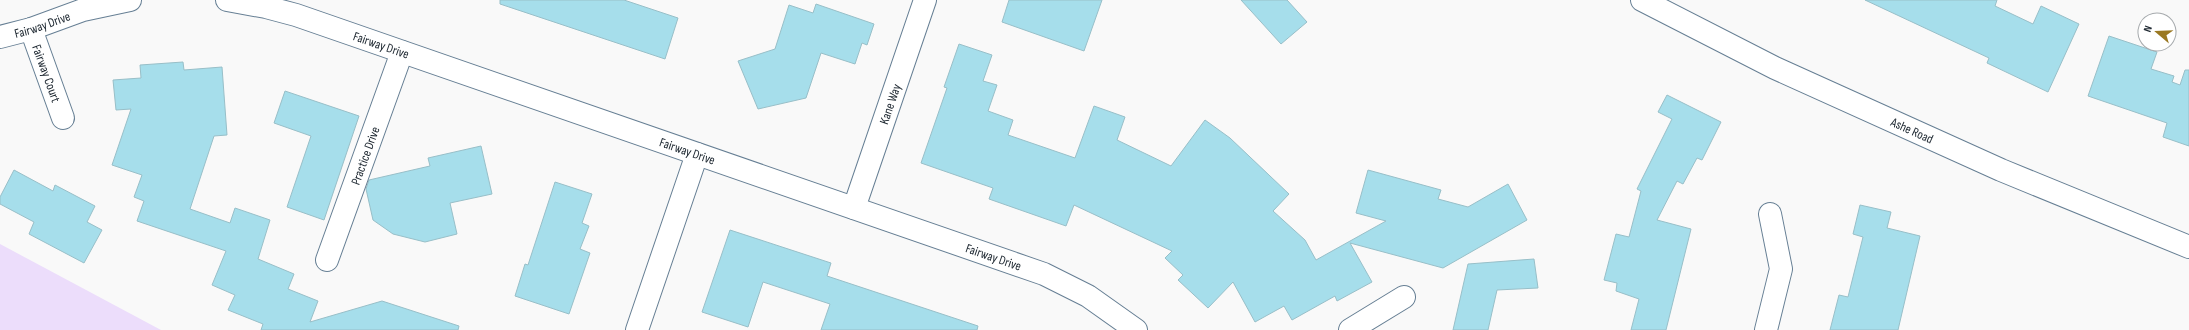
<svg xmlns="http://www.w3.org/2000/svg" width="2189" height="330" viewBox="0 0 2189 330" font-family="'Sofia Sans Condensed',sans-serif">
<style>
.green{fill:#ecddfb}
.building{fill:#a6deeb;stroke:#98bfc8}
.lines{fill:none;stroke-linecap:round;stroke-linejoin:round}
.minor-casing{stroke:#667f94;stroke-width:24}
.minor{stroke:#fff;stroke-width:22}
.labels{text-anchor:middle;stroke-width:3;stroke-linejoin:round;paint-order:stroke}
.street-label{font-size:13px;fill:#202a33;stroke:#fff}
</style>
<rect width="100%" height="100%" fill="#f9f9f9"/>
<polygon class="green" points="0,244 161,330 0,330"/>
<g class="building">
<polygon points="500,0 624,0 678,18 665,59 500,4"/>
<polygon points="1009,0 1102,0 1084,51 1002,22"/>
<polygon points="1241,0 1287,0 1307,22 1281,44"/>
<polygon points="1865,0 1997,0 1995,6 2033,24 2041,6 2079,24 2048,92 1987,63 1989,58"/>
<polygon points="816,4 874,24 867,45 862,43 855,64 821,53 806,98 758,109 738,61 775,49 789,5 813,13"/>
<polygon points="2109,36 2157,52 2151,69 2174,76 2172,82 2180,85 2185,70 2189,70 2189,146 2163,137 2167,123 2088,96"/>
<polygon points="959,44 992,55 983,81 997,85 988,111 1013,120 1008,135 1075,158 1094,106 1125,117 1117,140 1171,166 1205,120 1230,138 1289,194 1273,211 1305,240 1316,260 1386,221 1356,213 1368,170 1441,190 1438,199 1468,207 1508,184 1527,220 1443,268 1350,243 1372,282 1337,301 1335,296 1292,320 1284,306 1255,322 1233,282 1208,308 1178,280 1183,275 1165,258 1172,251 1074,205 1066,226 989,199 993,188 921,163 947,88 944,87"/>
<polygon points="183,62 184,70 222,67 227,135 214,136 190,209 230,223 235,208 270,220 258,259 294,274 288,289 318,301 310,322 382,301 459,326 458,330 261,330 263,324 228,310 235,295 212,285 226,251 137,221 144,201 134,197 142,175 112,165 131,109 116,110 113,80 141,78 140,65"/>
<polygon points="285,91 359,116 324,220 287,207 311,136 274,123"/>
<polygon points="1667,95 1721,122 1702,160 1697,158 1683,184 1677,181 1657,220 1691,229 1666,330 1631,330 1639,299 1616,291 1617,283 1604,280 1616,234 1629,237 1641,191 1637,189 1672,119 1658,112"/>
<polygon points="481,146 492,194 450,203 457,234 425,242 393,234 373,220 366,189 369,180 430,166 428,158"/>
<polygon points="14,170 53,191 55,185 95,206 87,222 102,230 84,263 29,234 34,222 0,204 0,197"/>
<polygon points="555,182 592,194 582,223 589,226 580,249 590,253 569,314 515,296 525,264 528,265"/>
<polygon points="1860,205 1891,212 1887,228 1920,236 1898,330 1830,330 1839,295 1848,297 1863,237 1853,234"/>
<polygon points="730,230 831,263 827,276 978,326 977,330 821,330 830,304 763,282 748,327 702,312"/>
<polygon points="1534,259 1538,288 1497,290 1488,330 1453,330 1468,264"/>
</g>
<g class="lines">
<g class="minor-casing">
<g id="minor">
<path id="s1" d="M 227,0 L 266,7 L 296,15 L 1044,274 L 1088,296 L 1136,330"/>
<path id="s2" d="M 1642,0 L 1775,68 L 2001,170 L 2189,247"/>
<path id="s3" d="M 31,29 L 63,118"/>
<path id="s4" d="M 0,37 L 31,29 L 83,10 L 130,0"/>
<path id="s5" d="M 854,208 L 925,0"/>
<path id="s6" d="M 327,260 L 402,52"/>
<polyline points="637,330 697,154"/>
<polyline points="1350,330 1404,297"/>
<polyline points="1766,330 1781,269 1770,214"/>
</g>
</g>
<use href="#minor" class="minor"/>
</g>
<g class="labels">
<g class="street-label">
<text dy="5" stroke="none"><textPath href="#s4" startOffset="44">Fairway Drive</textPath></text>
<text dy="5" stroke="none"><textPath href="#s1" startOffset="161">Fairway Drive</textPath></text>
<text dy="5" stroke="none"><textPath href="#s3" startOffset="47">Fairway Court</textPath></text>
<text dy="5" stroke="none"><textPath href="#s5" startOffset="110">Kane Way</textPath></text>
<text dy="5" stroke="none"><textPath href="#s2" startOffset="300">Ashe Road</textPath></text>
<text dy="5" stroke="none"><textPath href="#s1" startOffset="485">Fairway Drive</textPath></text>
<text dy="5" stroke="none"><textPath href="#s6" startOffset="111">Practice Drive</textPath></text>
<text dy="5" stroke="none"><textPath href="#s1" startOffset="809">Fairway Drive</textPath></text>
</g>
</g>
<g transform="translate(2157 32) rotate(289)"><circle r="19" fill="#ffffff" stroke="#a6aaad"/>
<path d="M0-3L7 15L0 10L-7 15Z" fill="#9a7822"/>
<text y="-6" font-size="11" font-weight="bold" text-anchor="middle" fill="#202a33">N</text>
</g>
</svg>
